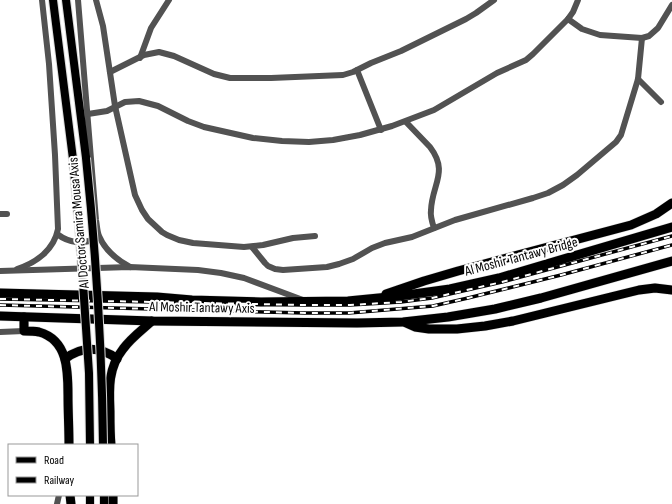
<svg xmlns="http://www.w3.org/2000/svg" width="672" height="504" viewBox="0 0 672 504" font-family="'Sofia Sans Condensed',sans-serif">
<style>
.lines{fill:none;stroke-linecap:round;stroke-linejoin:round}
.major-casing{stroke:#dbdbdb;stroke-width:10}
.highway-casing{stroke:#dbdbdb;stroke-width:10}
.minor{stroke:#525252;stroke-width:6}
.major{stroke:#000;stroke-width:8}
.highway{stroke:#000;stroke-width:9}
.rail-casing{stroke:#000;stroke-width:3.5}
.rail{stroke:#fff;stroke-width:2;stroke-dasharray:6;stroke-linecap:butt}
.major-bridge-casing{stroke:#dbdbdb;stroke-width:10;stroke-linecap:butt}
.major-bridge{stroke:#000;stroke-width:8}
.labels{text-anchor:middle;stroke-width:4;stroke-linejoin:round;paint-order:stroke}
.street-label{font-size:14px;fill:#000;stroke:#fff}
</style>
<rect width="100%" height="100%" fill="#fff"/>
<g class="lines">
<g class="major-casing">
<g id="major">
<polyline points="53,0 73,159"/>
<polyline points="66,0 86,158"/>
<polyline points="90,504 90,495"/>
<polyline points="104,504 104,495"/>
</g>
</g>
<g class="highway-casing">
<g id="highway">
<polyline points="0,293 157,297 192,300 261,302 348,301 399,296 450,289 499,278 672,227"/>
<polyline points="386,294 424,281 458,271 631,225 656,214 672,203"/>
<polyline points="0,316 152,321 357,323 403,322 448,317 495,309 541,298 672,261"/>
<path d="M 24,317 L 24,331 C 29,331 34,331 39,332 C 68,340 68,371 68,395 C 68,412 69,428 69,445"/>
<polyline points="406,323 415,327 429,329 457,329 485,326 513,321 639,290 655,288 672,290"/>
<path d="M 65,359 C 81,346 101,346 117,359"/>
<path d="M 111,445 C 110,434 110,422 110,411 C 109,388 108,368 123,349 C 131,338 142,330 152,321"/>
<polyline points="70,495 71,504"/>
<polyline points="113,495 113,504"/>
</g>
</g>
<g class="minor">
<path d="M 78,0 L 96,220 C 97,225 97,231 99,236 C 105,250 117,260 130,267"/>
<polyline points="96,0 103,26 115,106 135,195 142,210 148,219 162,232 167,235 179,240 193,243 244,247 263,245 293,238 315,236"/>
<polyline points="568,19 582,29 600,35 642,38 649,36 658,28 672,5"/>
<polyline points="140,58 151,28 169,0"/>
<polyline points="357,70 381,130"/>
<polyline points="110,72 144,55 159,52 174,56 214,74 230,78 271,78 343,75 353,72 371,63 401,51 466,19 476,13 494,0"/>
<polyline points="638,79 661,102"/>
<polyline points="88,114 107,111 125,102 139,101 158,106 188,121 204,127 253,138 282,141 309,142 333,140 360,135 392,126 434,110 497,73 526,60 533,54 568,19 573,12 578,0"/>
<path d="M 406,122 L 430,147 C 449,172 432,184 431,210 C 430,216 432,222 434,228"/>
<polyline points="0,214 7,214"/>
<path d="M 57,234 C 69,243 83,245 96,238"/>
<polyline points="252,247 265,263 268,266 275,269 283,270 327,267 339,264 353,259 372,248 385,243 412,237 455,220 533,198 548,193 563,185 577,175 616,142 621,135 638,79 642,38"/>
<path d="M 17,269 C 36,263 54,250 58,229 L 55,155 L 49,64 L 42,0"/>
<polyline points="0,271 130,267 198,270 221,273 244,278 303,300"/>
<polyline points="0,332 24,331"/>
<polyline points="57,504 59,495"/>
</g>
<use href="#major" class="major"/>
<use href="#highway" class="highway"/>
<g class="rail-casing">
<g id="rail">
<polyline points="0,299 304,305 350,305 401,302 432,298 502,282 672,236"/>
<polyline points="0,305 305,313 349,313 433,306 468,298 561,275 672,245"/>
</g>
</g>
<use href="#rail" class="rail"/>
<g class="major-bridge-casing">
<g id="major-bridge">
<path d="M 86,158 C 96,253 102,349 103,445"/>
<polyline points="73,159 80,238 89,373 90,445"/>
</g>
</g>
<use href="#major-bridge" class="major-bridge"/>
</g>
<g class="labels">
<g class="street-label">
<text transform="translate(78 223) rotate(-95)" y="5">Al Doctor Samira Mousa Axis</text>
<text transform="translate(521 256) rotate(-15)" y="5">Al Moshir Tantawy Bridge</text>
<text transform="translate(202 307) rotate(1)" y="5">Al Moshir Tantawy Axis</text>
</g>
</g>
<rect x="8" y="444" width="130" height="52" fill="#ffffff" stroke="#999999"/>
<rect x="16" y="457" width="20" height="6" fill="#000000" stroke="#999999"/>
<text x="44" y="464" font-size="12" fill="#000000">Road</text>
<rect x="16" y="477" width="20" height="6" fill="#000000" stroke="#999999"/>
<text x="44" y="484" font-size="12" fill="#000000">Railway</text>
</svg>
